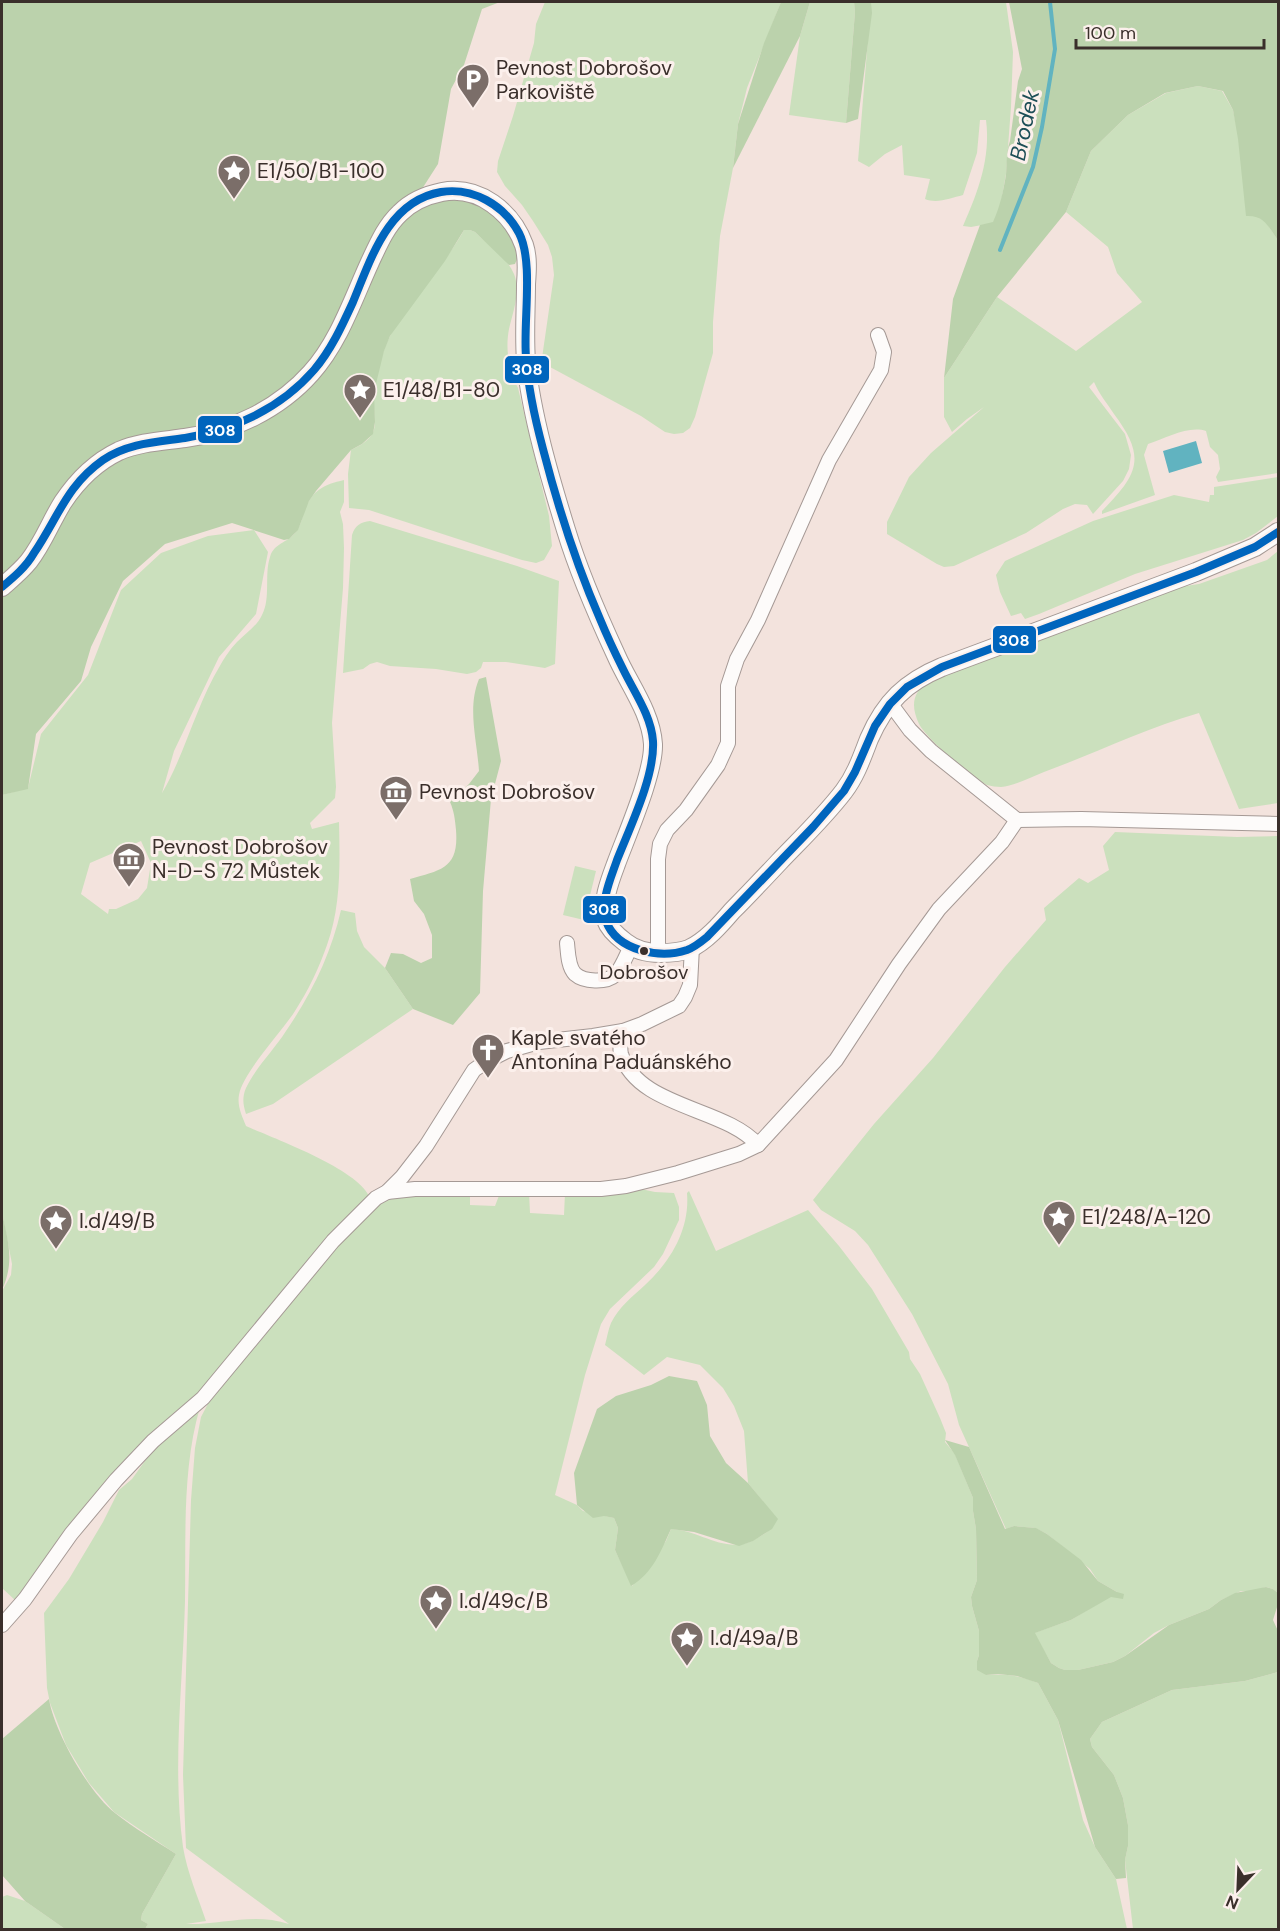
<svg xmlns="http://www.w3.org/2000/svg" width="1280" height="1931" viewBox="0 0 1280 1931" font-family="'DM Sans',sans-serif">
<style>
.green{fill:#cbe0bd;fill-rule:evenodd}
.forest{fill:#bbd2ac}
.water{fill:#61b3c0}
.lines{fill:none;stroke-linecap:round;stroke-linejoin:round}
.stream{stroke:#61b3c0;stroke-width:4}
.minor-casing{stroke:#a59995;stroke-width:16}
.tertiary-casing{stroke:#a59995;stroke-width:20}
.minor{stroke:#fdfbfa;stroke-width:14}
.tertiary{stroke:#fdfbfa;stroke-width:18}
.bus-1-casing{stroke:#fcf0ec;stroke-width:12}
.bus-1{stroke:#0065bd;stroke-width:8}
.bus-dot{fill:#3a2f2b;stroke:#fcf0ec;stroke-width:2}
.labels{text-anchor:middle;stroke-width:6;stroke-linejoin:round;paint-order:stroke}
.bus-label{font-size:20px;fill:#3a2f2b;stroke:#fcf0ec}
.poi-label{font-size:21px;fill:#3a2f2b;stroke:#fcf0ec;text-anchor:start}
.water-label{font-size:22px;font-style:italic;fill:#1d4e57;stroke:#fcf0ec}
.line-badge{stroke:#fcf0ec;stroke-width:2}
.badge-label{font-size:16px;text-anchor:middle;font-weight:bold;fill:#fff}
</style>
<rect width="100%" height="100%" fill="#f3e3dd"/>
<g class="green">
<polygon points="545,2 781,2 747,88 738,124 733,168 720,236 713,322 713,353 695,417 690,428 683,433 674,434 665,432 641,416 550,367 545,363 542,358 554,275 552,257 548,245 533,221 522,205 505,186 497,172 498,161 513,116 534,43 536,24"/>
<polygon points="810,2 854,2 855,12 846,123 789,115 800,36"/>
<path d="M 871,2 L 1006,2 L 1013,52 L 1011,107 L 1006,174 L 1000,208 L 993,223 L 971,227 L 963,226 C 978,192 991,158 986,120 L 980,120 L 977,153 L 963,195 C 951,198 937,204 925,199 L 930,179 L 904,175 L 902,145 L 885,154 L 869,167 L 858,161 Z"/>
<path d="M 1198,86 L 1222,91 L 1233,110 L 1256,216 L 1265,221 L 1278,240 L 1278,473 L 1218,482 L 1216,477 L 1220,469 L 1218,455 L 1210,447 L 1206,431 C 1189,425 1166,438 1148,444 L 1144,455 L 1155,495 L 1102,514 L 1102,511 C 1138,474 1147,458 1114,414 C 1107,403 1099,394 1094,382 L 1089,387 L 1125,434 L 1131,455 L 1129,469 L 1123,481 L 1093,514 L 1087,505 L 1075,504 L 1063,509 L 1026,533 L 954,566 L 944,567 L 937,564 L 887,534 L 887,522 L 909,477 L 931,453 L 984,407 L 967,419 L 952,432 L 944,417 L 944,378 L 997,297 L 1076,351 L 1142,302 L 1117,273 L 1108,247 L 1066,212 L 1091,151 L 1128,115 L 1166,93 Z"/>
<path d="M 464,230 L 470,230 L 475,232 C 488,245 507,257 514,274 C 521,291 513,312 509,329 C 505,349 509,371 518,388 L 549,516 L 552,546 L 544,560 L 536,563 L 522,560 L 369,510 L 349,508 L 348,474 L 351,450 C 385,434 372,423 374,393 C 374,380 379,365 383,353 C 397,310 442,271 464,230 Z"/>
<polygon points="1278,477 1278,516 1256,533 1243,540 1135,574 1039,614 1025,619 1021,613 1011,616 1000,592 996,575 1005,561 1093,521 1174,495 1209,502 1210,495 1214,495 1214,487"/>
<path d="M 344,480 L 344,502 L 340,512 L 343,524 L 344,548 L 343,588 L 332,723 L 336,787 L 335,798 L 310,823 L 312,829 L 339,822 C 340,863 341,907 327,945 C 319,968 308,991 295,1011 C 281,1033 243,1072 239,1095 C 237,1106 242,1116 246,1126 C 275,1139 359,1169 370,1198 L 204,1389 L 86,1505 L 16,1601 L 2,1588 L 2,1291 L 11,1275 L 12,1264 L 2,1212 L 2,795 L 28,788 L 41,734 L 88,675 L 121,590 L 161,553 L 208,536 L 254,530 L 268,552 L 256,614 L 219,657 L 174,751 L 162,793 C 186,752 196,705 221,664 C 225,657 231,648 237,642 C 245,634 257,626 262,615 C 271,598 264,575 270,557 C 274,543 287,543 295,533 C 300,527 302,519 304,512 C 312,490 323,485 344,480 ZM 141,841 L 151,863 L 147,888 L 138,899 L 116,909 L 109,909 L 108,914 L 81,894 L 90,863 Z"/>
<path d="M 370,521 L 517,566 L 559,581 L 555,664 L 545,668 L 506,662 L 483,662 L 481,668 L 476,672 L 467,674 L 436,669 L 390,666 L 377,662 L 370,664 L 363,669 L 343,673 L 352,535 C 355,525 361,522 370,521 Z"/>
<path d="M 1278,551 L 1278,803 L 1239,809 L 1199,713 C 1146,728 1096,753 1044,772 C 1031,777 1014,786 1001,787 C 997,787 991,786 987,785 C 971,778 927,739 919,724 C 910,704 913,693 929,680 L 1179,587 L 1199,584 L 1267,560 Z"/>
<polygon points="1115,832 1237,837 1278,836 1278,1593 1273,1589 1266,1587 1254,1591 1241,1591 1221,1600 1209,1609 1169,1625 1154,1633 1125,1656 1113,1662 1078,1670 1065,1670 1059,1668 1051,1663 1034,1633 1071,1620 1117,1592 1098,1581 1090,1569 1047,1534 1035,1528 1014,1526 1006,1529 959,1425 948,1384 912,1314 868,1245 855,1231 821,1210 813,1200 874,1124 933,1058 1005,967 1046,920 1044,908 1079,878 1088,883 1109,870 1103,846"/>
<polygon points="575,866 596,871 584,920 563,915"/>
<path d="M 341,910 L 355,913 L 357,931 L 364,947 L 385,968 L 413,1009 L 273,1104 L 246,1114 C 243,1105 242,1097 246,1088 C 256,1067 274,1050 286,1031 C 312,993 331,954 341,910 Z"/>
<path d="M 636,1188 L 655,1192 L 674,1193 L 679,1207 L 679,1220 L 663,1254 L 654,1267 L 610,1309 L 601,1324 L 585,1375 L 555,1495 L 577,1505 L 583,1511 L 614,1518 L 618,1528 L 615,1550 L 632,1586 L 666,1541 L 671,1529 C 701,1530 728,1557 757,1538 C 767,1533 772,1529 777,1519 L 748,1483 L 744,1431 L 734,1406 L 723,1388 L 700,1365 L 667,1357 L 644,1375 L 605,1345 C 607,1338 608,1330 611,1323 C 619,1307 632,1297 645,1285 C 671,1261 690,1229 687,1193 L 689,1191 L 716,1251 L 808,1210 L 839,1246 L 872,1289 L 909,1352 L 910,1359 L 920,1374 L 940,1418 L 946,1433 L 945,1442 L 955,1454 L 973,1498 L 973,1511 L 976,1529 L 977,1580 L 971,1597 L 972,1606 L 979,1631 L 979,1655 L 977,1661 L 986,1675 C 1004,1673 1022,1676 1038,1683 L 1058,1720 L 1083,1820 L 1095,1847 L 1116,1879 L 1127,1929 L 145,1929 L 148,1924 L 141,1920 L 142,1914 L 176,1854 L 114,1812 L 89,1783 L 66,1745 L 50,1703 L 47,1688 L 44,1613 L 69,1579 L 103,1522 L 119,1490 L 132,1479 L 155,1447 L 200,1407 C 182,1469 186,1537 185,1601 C 183,1683 172,1766 183,1847 C 187,1872 198,1897 206,1921 L 186,1924 C 222,1925 253,1912 289,1924 L 186,1848 L 183,1775 L 191,1500 L 195,1448 L 201,1417 L 212,1396 L 337,1244 L 379,1204 L 392,1195 L 470,1193 L 470,1205 L 495,1206 L 500,1193 L 529,1192 L 530,1213 L 564,1215 L 565,1193 Z"/>
<polygon points="1278,1672 1278,1929 1133,1929 1125,1860 1128,1846 1128,1825 1123,1798 1114,1775 1092,1747 1090,1739 1102,1722 1172,1690 1245,1681"/>
<polygon points="7,1895 25,1901 65,1929 2,1930 2,1897"/>
</g>
<g class="forest">
<polygon points="2,2 523,2 524,3 500,2 482,9 464,65 451,89 438,164 318,351 304,370 273,396 233,418 214,424 119,442 21,560 2,577"/>
<polygon points="781,2 810,2 800,36 733,168 738,124 764,43"/>
<polygon points="854,2 871,2 872,13 858,119 846,123 855,12"/>
<path d="M 1009,2 L 1278,2 L 1278,240 C 1268,227 1265,215 1246,216 L 1238,139 L 1233,110 L 1223,91 L 1198,86 L 1165,93 L 1128,115 L 1091,151 L 1066,212 L 997,297 L 944,378 L 953,299 L 980,225 L 993,222 C 1000,207 1003,192 1006,175 C 1007,163 1006,152 1010,141 L 1018,81 L 1022,69 Z"/>
<path d="M 449,199 C 457,199 466,199 473,202 C 490,207 519,236 518,255 C 518,257 516,262 515,264 L 509,265 L 475,232 L 470,230 L 464,230 L 445,261 L 390,336 L 384,351 L 374,392 L 375,422 L 373,434 L 362,444 L 351,450 L 316,491 L 309,501 L 298,530 L 289,539 L 284,540 L 232,523 L 165,544 L 123,581 L 91,647 L 81,681 L 36,734 L 28,789 L 2,795 L 2,598 L 32,570 L 69,507 L 94,475 L 125,456 L 282,408 L 406,217 L 427,204 Z"/>
<path d="M 486,677 L 501,761 L 491,799 L 483,891 L 480,993 L 453,1025 L 413,1009 L 385,968 L 391,953 L 403,954 L 421,963 L 432,958 L 432,935 L 424,914 L 414,901 L 410,879 C 442,870 459,868 456,830 C 455,819 454,811 450,802 L 469,784 L 479,771 C 477,740 467,708 479,679 Z"/>
<path d="M 2,1212 C 8,1242 15,1261 2,1290 Z"/>
<path d="M 669,1376 L 697,1381 L 707,1405 L 710,1436 L 726,1463 L 748,1483 L 778,1519 L 772,1529 L 753,1541 L 739,1546 L 694,1532 L 671,1529 C 661,1551 653,1573 631,1586 L 615,1550 L 618,1528 L 614,1518 L 604,1516 L 593,1518 L 577,1505 L 574,1473 L 597,1409 L 616,1396 L 651,1385 Z"/>
<polygon points="945,1440 969,1447 1005,1529 1014,1526 1036,1528 1047,1534 1081,1560 1098,1581 1117,1592 1124,1594 1123,1599 1111,1597 1071,1620 1035,1633 1051,1663 1059,1668 1065,1670 1078,1670 1113,1662 1125,1656 1169,1625 1209,1609 1221,1600 1235,1593 1266,1587 1273,1589 1278,1593 1278,1604 1273,1620 1278,1631 1278,1672 1245,1681 1172,1690 1102,1722 1090,1739 1092,1747 1114,1775 1123,1798 1128,1825 1128,1846 1125,1860 1126,1878 1116,1879 1095,1847 1058,1720 1038,1683 1017,1676 998,1674 986,1675 977,1670 977,1661 979,1655 979,1631 972,1606 971,1597 977,1580 976,1529 973,1511 973,1498 955,1455"/>
<path d="M 49,1699 C 54,1731 89,1793 115,1813 C 134,1828 156,1841 176,1854 L 142,1914 L 141,1920 L 148,1924 L 145,1929 L 65,1929 L 25,1901 L 2,1875 L 2,1739 Z"/>
</g>
<polygon class="water" points="1196,441 1202,463 1169,473 1163,451"/>
<g class="lines">
<polyline class="stream" points="1000,250 1033,167 1042,127 1055,49 1050,2"/>
<g class="minor-casing">
<g id="minor">
<polyline points="890,703 910,730 931,751 1017,820 1081,819 1278,824"/>
<path d="M 567,943 C 568,952 568,967 575,974 C 584,982 606,983 615,975 C 622,968 626,956 631,946"/>
<polyline points="658,953 658,859 660,844 667,830 686,810 718,765 728,743 728,686 737,659 758,620 829,460 881,370 884,352 878,335"/>
<path d="M 623,1031 C 622,1037 619,1047 621,1054 C 638,1108 725,1107 758,1145"/>
<polyline points="387,1192 415,1189 601,1189 626,1186 678,1173 739,1154 758,1145 836,1060 899,964 939,909 1002,842 1017,820"/>
<polyline points="2,1625 25,1599 71,1534 116,1480 153,1441 203,1398 333,1241 376,1198 387,1192 402,1177 426,1146 474,1070 487,1061 507,1051 539,1042 593,1036 623,1031 642,1024 679,1006 685,997 690,985 692,947"/>
</g>
</g>
<g class="tertiary-casing">
<path id="tertiary" d="M 2,587 C 11,579 21,571 29,561 C 43,543 51,521 63,502 C 77,481 96,462 119,451 C 139,442 164,441 185,438 C 232,432 280,408 311,373 C 339,342 353,299 370,262 C 378,245 386,226 400,213 C 411,202 427,195 442,192 C 479,185 512,212 524,245 C 528,257 527,271 526,284 C 526,309 524,335 526,361 C 531,414 550,478 566,530 C 579,573 597,614 616,655 C 628,683 651,712 653,744 C 654,773 627,834 616,864 C 610,880 601,903 606,920 C 609,929 617,936 625,942 C 635,950 647,953 660,953 C 670,953 681,952 689,949 C 706,941 720,925 732,911 C 748,895 764,878 779,862 C 801,839 825,816 844,791 C 856,775 862,757 869,739 C 885,702 906,682 942,667 L 1196,572 L 1255,547 L 1278,532"/>
</g>
<use href="#minor" class="minor"/>
<use href="#tertiary" class="tertiary"/>
<g class="bus-1-casing">
<path id="bus-1" d="M 2,587 C 14,577 26,567 34,553 C 58,518 66,486 103,460 C 128,443 157,442 185,438 C 234,430 281,408 314,370 C 331,350 342,326 353,302 C 371,259 388,201 441,192 C 473,187 504,205 519,233 C 534,262 523,322 526,357 C 528,388 535,419 543,449 C 558,507 576,564 600,619 C 607,636 615,653 623,669 C 634,692 651,715 653,741 C 655,776 630,827 617,860 C 611,878 600,901 606,921 C 617,951 660,959 687,950 C 695,947 701,942 707,937 L 813,827 L 844,791 L 855,772 L 875,726 L 890,704 L 907,687 L 942,667 L 1196,572 L 1255,547 L 1278,532"/>
</g>
<use href="#bus-1" class="bus-1"/>
</g>
<defs>
<g id="parking-pin" transform="scale(1.725)"><path d="M0 17L-7.5 6A9.5 9.5 0 1 1 7.5 6Z" fill="#7b6e69" stroke="#fcf0ec"/><path d="M-3.5-5.5H1a3.5 3.5 0 0 1 0 7H-1V5.5H-3.5ZM-1-3.4V-.6H.8a1.4 1.4 0 0 0 0-2.8Z" fill="#fff"/></g>
<g id="sight-pin" transform="scale(1.725)"><path d="M0 17L-7.5 6A9.5 9.5 0 1 1 7.5 6Z" fill="#7b6e69" stroke="#fcf0ec"/><path d="M0-6L1.8-2.2L6-1.7L2.9 1.2L3.7 5.4L0 3.3L-3.7 5.4L-2.9 1.2L-6-1.7L-1.8-2.2Z" fill="#fff"/></g>
<g id="museum-pin" transform="scale(1.725)"><path d="M0 17L-7.5 6A9.5 9.5 0 1 1 7.5 6Z" fill="#7b6e69" stroke="#fcf0ec"/><path d="M0-6L6-3V-2H-6V-3ZM-5-1h2V3h-2ZM-1-1h2V3h-2ZM3-1h2V3H3ZM-6 4H6V6H-6Z" fill="#fff"/></g>
<g id="church-pin" transform="scale(1.725)"><path d="M0 17L-7.5 6A9.5 9.5 0 1 1 7.5 6Z" fill="#7b6e69" stroke="#fcf0ec"/><path d="M-1.2-6h2.4v3.5h3.3v2.4h-3.3V6h-2.4V-.1h-3.3v-2.4h3.3Z" fill="#fff"/></g>
</defs>
<g fill-rule="evenodd">
<use href="#parking-pin" x="473" y="80"/>
<use href="#sight-pin" x="234" y="171"/>
<use href="#sight-pin" x="360" y="390"/>
<use href="#museum-pin" x="396" y="792"/>
<use href="#museum-pin" x="129" y="859"/>
<use href="#church-pin" x="488" y="1050"/>
<use href="#sight-pin" x="1059" y="1217"/>
<use href="#sight-pin" x="56" y="1221"/>
<use href="#sight-pin" x="436" y="1601"/>
<use href="#sight-pin" x="687" y="1638"/>
</g>
<circle class="bus-dot" cx="644" cy="951" r="5"/>
<g class="labels">
<g class="bus-label">
<text x="644" y="979">Dobrošov</text>
</g>
<g class="poi-label">
<text x="496" y="75">Pevnost Dobrošov<tspan x="496" dy="24">Parkoviště</tspan></text>
<text x="257" y="178">E1/50/B1-100</text>
<text x="383" y="397">E1/48/B1-80</text>
<text x="419" y="799">Pevnost Dobrošov</text>
<text x="152" y="854">Pevnost Dobrošov<tspan x="152" dy="24">N-D-S 72 Můstek</tspan></text>
<text x="511" y="1045">Kaple svatého<tspan x="511" dy="24">Antonína Paduánského</tspan></text>
<text x="1082" y="1224">E1/248/A-120</text>
<text x="79" y="1228">I.d/49/B</text>
<text x="459" y="1608">I.d/49c/B</text>
<text x="710" y="1645">I.d/49a/B</text>
</g>
<g class="water-label">
<text transform="translate(1024 125) rotate(-78)" y="8">Brodek</text>
</g>
</g>
<g class="line-badge">
<rect x="504" y="355" width="46" height="29" rx="6" fill="#0065bd"/>
<rect x="197" y="415" width="46" height="29" rx="6" fill="#0065bd"/>
<rect x="992" y="625" width="45" height="29" rx="6" fill="#0065bd"/>
<rect x="582" y="895" width="45" height="29" rx="6" fill="#0065bd"/>
</g>
<g class="badge-label">
<text x="527" y="375">308</text>
<text x="220" y="436">308</text>
<text x="1014" y="646">308</text>
<text x="604" y="915">308</text>
</g>
<rect width="1280" height="1931" fill="none" stroke="#3a2f2b" stroke-width="6"/>
<g transform="translate(1238 1889) rotate(203)" stroke="#fcf0ec" stroke-width="4.5" paint-order="stroke">
<path d="M0-4.5L10 22L0 15L-10 22Z" fill="#3a2f2b"/>
<text y="-9" font-size="16" font-weight="bold" text-anchor="middle" fill="#3a2f2b">N</text>
</g>
<path d="M1076 39v9h188v-9" fill="none" stroke="#3a2f2b" stroke-width="3"/>
<text x="1085" y="39" font-size="18" fill="#3a2f2b" stroke="#fcf0ec" stroke-width="4.5" paint-order="stroke">100 m</text>
</svg>
